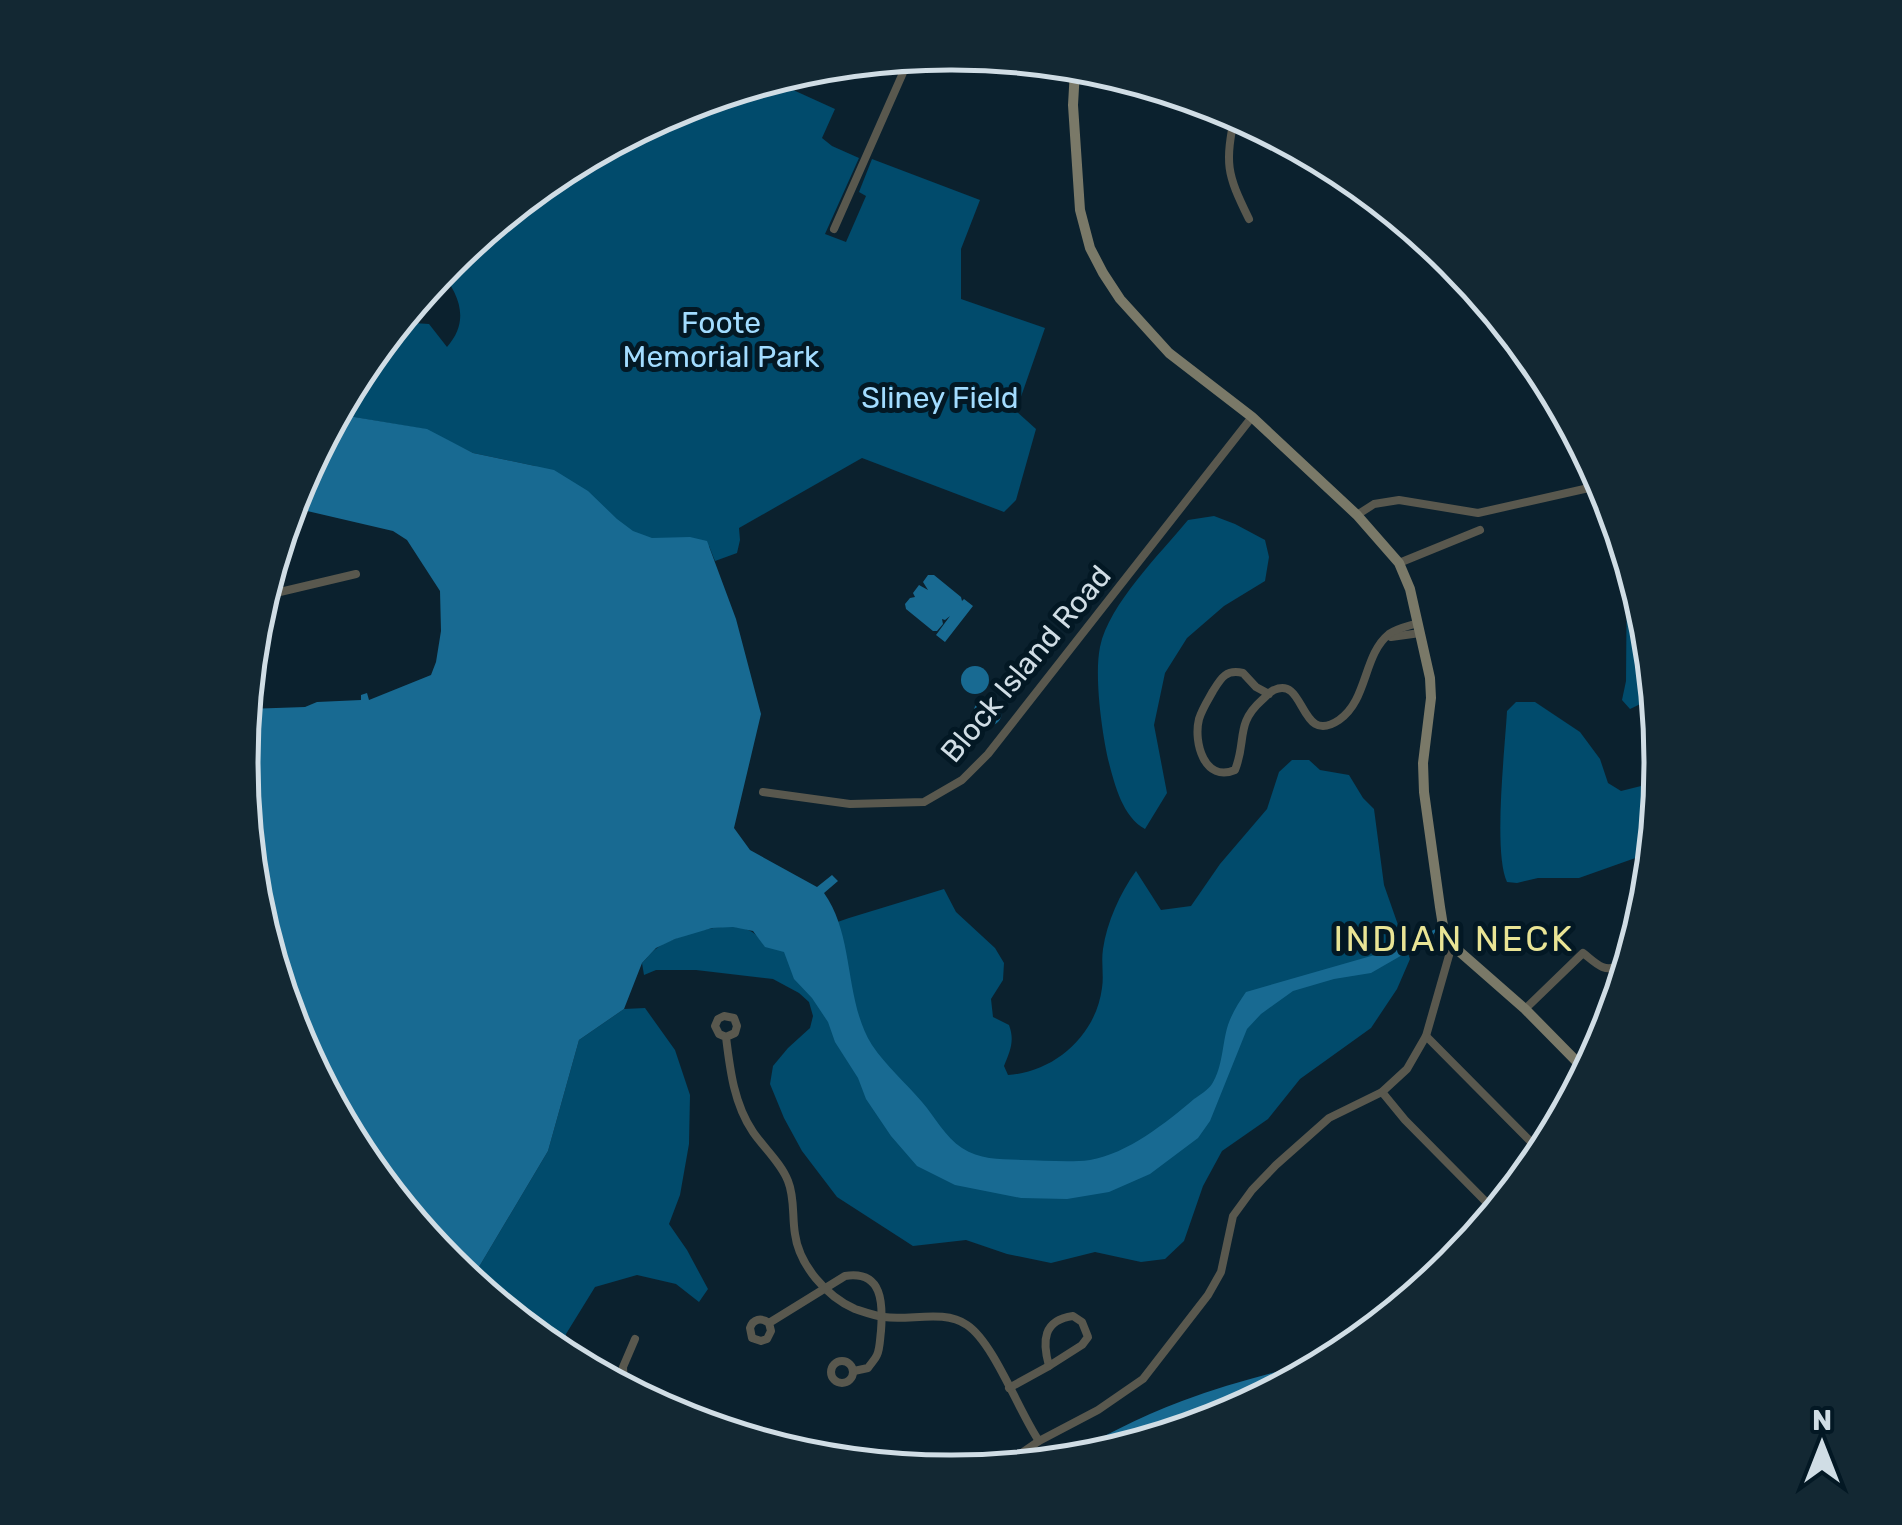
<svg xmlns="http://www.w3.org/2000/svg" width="1902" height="1525" viewBox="0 0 1902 1525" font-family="Rubik,sans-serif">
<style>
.green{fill:#014b6c}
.water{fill:#186a92}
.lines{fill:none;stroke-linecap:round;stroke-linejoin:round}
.minor{stroke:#59584e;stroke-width:8}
.secondary{stroke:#7a7968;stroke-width:10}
.labels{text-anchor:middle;stroke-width:10;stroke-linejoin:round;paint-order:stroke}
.park-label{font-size:30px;fill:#a2dcff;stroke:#031824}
.street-label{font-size:30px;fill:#d0dde5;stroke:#031824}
.quarter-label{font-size:35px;letter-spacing:2.5px;fill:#e9e495;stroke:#031824}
.rim{fill:none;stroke:#d0dde5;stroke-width:5}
</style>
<rect width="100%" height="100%" fill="#0b212e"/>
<g class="green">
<path d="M 769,79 L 835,109 L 822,138 L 832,146 L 859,158 L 825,234 L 846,242 L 866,196 L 859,192 L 872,159 L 980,200 L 961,249 L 961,299 L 1045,328 L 1016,411 L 1036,429 L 1016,500 L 1004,512 L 862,458 L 739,528 L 740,540 L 737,553 L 715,561 L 709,546 L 644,550 L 535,466 L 473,453 L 424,429 L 336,414 L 361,368 L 398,322 L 429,324 L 447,347 C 470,321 460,295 440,271 L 449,260 L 557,172 L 680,106 Z"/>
<path d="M 1214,516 L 1235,524 L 1265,540 L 1269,557 L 1265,581 L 1224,606 L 1187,638 L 1165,673 L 1154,725 L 1167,793 L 1145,829 C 1123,817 1115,786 1109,763 C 1102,734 1094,676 1100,647 C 1109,604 1160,554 1188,520 Z"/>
<polygon points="1627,555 1647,625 1655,697 1630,709 1622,700 1626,681"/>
<path d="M 1516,702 L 1535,702 L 1580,732 L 1600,759 L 1608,783 L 1621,791 L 1649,784 L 1657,787 L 1653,848 L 1641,856 L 1579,878 L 1538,878 L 1517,883 L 1507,882 C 1493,852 1505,749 1507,711 Z"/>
<path d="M 1292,760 L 1309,760 L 1320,770 L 1349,775 L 1363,798 L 1374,809 L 1384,885 L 1410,959 L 1397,989 L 1371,1028 L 1300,1079 L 1268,1119 L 1222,1151 L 1203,1186 L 1184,1241 L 1165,1259 L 1141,1262 L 1095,1252 L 1051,1263 L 1007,1254 L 966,1240 L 913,1246 L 837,1197 L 802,1151 L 784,1118 L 770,1084 L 773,1066 L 788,1048 L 810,1028 L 813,1016 L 809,1002 L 799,993 L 773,979 L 696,970 L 656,970 L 644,975 L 642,963 C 648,957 653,950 660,946 C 681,934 735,917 755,934 C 760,938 762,943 766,947 L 849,918 L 944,889 L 956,912 L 995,948 L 1004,963 L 1003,980 L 991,999 L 993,1017 L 1009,1025 C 1015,1041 1010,1051 1004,1066 L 1008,1075 C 1055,1072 1096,1035 1102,988 C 1104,975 1101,962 1103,949 C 1107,922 1120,893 1136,871 L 1161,910 L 1191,906 L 1220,864 L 1267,809 L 1279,772 Z"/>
<polygon points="645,1008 675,1050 690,1095 689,1144 680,1195 669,1224 687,1250 708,1289 699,1302 676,1284 637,1275 595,1287 566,1334 568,1359 556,1353 470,1282 548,1151 579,1040 624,1009"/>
</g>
<g class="water">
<path d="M 336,414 L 427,429 L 473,453 L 554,470 L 588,491 L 617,519 L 633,531 L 652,538 L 690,537 L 707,541 L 736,619 L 761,714 L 734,828 L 750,850 L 817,887 L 832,875 L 838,881 L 824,893 C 855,936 844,1001 872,1045 C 886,1066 906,1083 922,1102 C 935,1117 945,1137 962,1148 C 980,1160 1001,1159 1021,1160 C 1043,1160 1068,1163 1090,1160 C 1127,1154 1167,1122 1194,1099 C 1200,1095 1208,1090 1212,1084 C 1223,1067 1222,1044 1228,1025 C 1232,1013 1239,1002 1246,992 L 1385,952 L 1438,928 L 1430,939 L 1371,973 L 1334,979 L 1293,991 L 1261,1014 L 1247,1029 L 1210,1121 L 1198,1138 L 1150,1174 L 1109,1192 L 1067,1199 L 1021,1198 L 955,1185 L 917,1166 L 891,1136 L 866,1099 L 858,1078 L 835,1042 L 828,1022 L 812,998 L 794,979 L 784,952 L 765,947 L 753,931 L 733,927 L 712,928 L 675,939 L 656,948 L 642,963 L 624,1009 L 579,1040 L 548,1151 L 470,1282 L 449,1264 L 360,1156 L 295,1034 L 255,900 L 241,762 L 246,709 L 305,707 L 317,702 L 361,700 L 361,695 L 367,693 L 369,700 L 431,675 L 436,662 L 441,631 L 440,591 L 407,540 L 393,531 L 290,507 L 295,490 Z"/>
<polygon points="928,575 934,575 961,597 962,601 964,599 973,606 945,642 936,635 950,616 945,620 942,619 943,624 937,631 933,631 906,609 905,604 910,598 915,597 913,593 919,585 928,590 923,582"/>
<circle cx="975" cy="680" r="14"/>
<circle cx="988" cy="712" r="14"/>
<path d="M 1338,1357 L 1222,1419 L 1089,1459 L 1057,1462 C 1097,1439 1139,1417 1182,1401 C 1233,1382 1286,1369 1338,1357 Z"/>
</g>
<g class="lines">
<g class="minor">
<path d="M 1235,113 C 1225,165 1226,172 1249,219"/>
<polyline points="834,229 910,57"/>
<polyline points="1357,515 1374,504 1399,500 1478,513 1602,485"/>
<polyline points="1399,563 1480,530"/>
<polyline points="263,596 356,574"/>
<polyline points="1391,637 1420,633"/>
<path d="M 1269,694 L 1256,687 L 1243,673 C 1226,669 1221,678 1213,691 C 1208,700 1202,709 1199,719 C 1193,743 1205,783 1235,770 C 1247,740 1235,724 1262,700 C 1266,697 1269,692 1274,690 C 1306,675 1299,747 1339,720 C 1368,700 1363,655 1389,634 C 1397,628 1409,626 1418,623"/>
<polyline points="763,792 850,804 924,802 962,780 988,754 1252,417"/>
<path d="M 1525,1009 L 1583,953 C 1595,962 1603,973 1618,966 L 1625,973"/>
<polyline points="1426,1036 1543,1154"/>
<path d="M 726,1037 L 735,1033 L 737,1026 L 734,1018 L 724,1016 L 718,1019 L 715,1026 L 719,1034 L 726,1037 C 730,1070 734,1104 753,1132 C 764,1148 781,1163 788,1181 C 795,1198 792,1217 795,1234 C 799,1265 827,1297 855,1309 C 864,1312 875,1316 884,1317 C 910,1321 944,1309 967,1325 C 994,1343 1019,1412 1039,1441"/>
<polyline points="1382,1092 1405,1120 1496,1212"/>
<polyline points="1452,1252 1459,1257"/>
<path d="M 1073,1316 L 1082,1322 L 1088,1337 L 1082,1345 L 1049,1366 C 1042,1341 1043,1320 1073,1316 Z"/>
<path d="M 769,1323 L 771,1331 L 767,1339 L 761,1341 L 752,1338 L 750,1328 C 753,1319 761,1317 769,1323 L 845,1276 C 883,1270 883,1304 881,1331 C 880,1338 880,1349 877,1355 C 875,1360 871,1363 868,1368 L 854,1371"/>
<circle cx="842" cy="1372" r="11"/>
<polyline points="1009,1388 1049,1366"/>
<polyline points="624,1389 623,1367 635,1339"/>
<polyline points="804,1447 814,1459"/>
<polyline points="1000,1468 1039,1441 1098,1410 1143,1379 1208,1295 1221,1272 1233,1216 1252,1190 1276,1165 1329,1118 1382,1092 1407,1069 1426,1036 1452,945"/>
</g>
<polyline class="secondary" points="1079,65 1075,70 1073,105 1080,210 1090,248 1103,273 1120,299 1169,353 1252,417 1357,515 1399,563 1410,589 1430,678 1431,698 1423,763 1424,792 1440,907 1444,932 1452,945 1525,1009 1587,1072"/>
</g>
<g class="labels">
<g class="park-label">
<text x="721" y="333">Foote<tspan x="721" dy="34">Memorial Park</tspan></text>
<text x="940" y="408">Sliney Field</text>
</g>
<g class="street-label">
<text transform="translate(1026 664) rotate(-50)" y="10">Block Island Road</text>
</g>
<g class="quarter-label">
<text x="1454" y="951">INDIAN NECK</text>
</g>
</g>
<path d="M0 0H1902V1525H0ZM950 70H952A692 692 0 0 1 1644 762V763A692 692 0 0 1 952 1455H950A692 692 0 0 1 258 763V762A692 692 0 0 1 950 70Z" fill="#132833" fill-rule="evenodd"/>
<path class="rim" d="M950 70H952A692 692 0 0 1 1644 762V763A692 692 0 0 1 952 1455H950A692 692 0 0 1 258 763V762A692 692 0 0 1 950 70Z"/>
<g transform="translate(1822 1445)" stroke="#031824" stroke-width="8" paint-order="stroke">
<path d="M0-8L18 38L0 25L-18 38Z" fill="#d0dde5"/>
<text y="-15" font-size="28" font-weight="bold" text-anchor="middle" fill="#d0dde5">N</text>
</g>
</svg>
